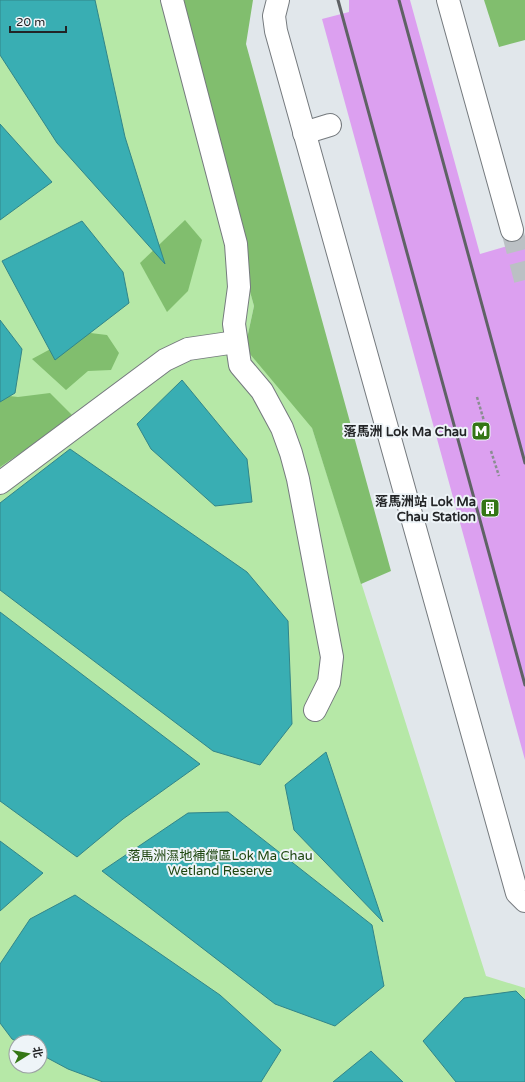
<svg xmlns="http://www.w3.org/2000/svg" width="525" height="1082" viewBox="0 0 525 1082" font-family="'Varela Round','Noto Sans SC',sans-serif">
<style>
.green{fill:#b6e8a7;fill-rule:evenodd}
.forest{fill:#81be6e}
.water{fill:#39aeb3;stroke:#328589}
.building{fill:#dca0f0}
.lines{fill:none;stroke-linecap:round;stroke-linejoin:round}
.minor-tunnel{stroke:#bbc0c4;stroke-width:22;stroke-dasharray:22 11;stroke-linecap:butt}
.minor-casing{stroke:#757a7e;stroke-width:24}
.path{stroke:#8a8e91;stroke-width:2.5;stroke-dasharray:3 2;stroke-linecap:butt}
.minor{stroke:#fff;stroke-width:22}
.rail{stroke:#5f6265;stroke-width:3}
.labels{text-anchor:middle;stroke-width:4;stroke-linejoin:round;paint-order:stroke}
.poi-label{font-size:13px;font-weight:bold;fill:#222426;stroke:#eef4f8;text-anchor:end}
.park-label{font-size:13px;fill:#1e460f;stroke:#eef4f8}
</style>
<rect width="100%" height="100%" fill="#e1e7eb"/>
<path class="green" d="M 0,0 L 172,0 L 254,306 L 245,348 L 308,415 L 486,976 L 525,988 L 525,1082 L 0,1082 ZM 16,1042 L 40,1042 L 40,1066 L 16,1066 Z"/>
<g class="forest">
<polygon points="169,0 253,0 246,44 391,571 361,584 312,428 245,348 254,306"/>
<polygon points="484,0 525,0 525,40 499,47"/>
<polygon points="185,220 202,240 188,291 167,312 140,263"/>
<polygon points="82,332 107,335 119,353 111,370 88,371 66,390 32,359"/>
<polygon points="50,393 72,415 28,448 0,467 0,395 18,397"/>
</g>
<g class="water">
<polygon points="0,0 95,0 125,137 165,264 57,143 0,55"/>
<polygon points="0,124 52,182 0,220"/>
<polygon points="82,221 123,272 129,303 55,360 2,261"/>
<polygon points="0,320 22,349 15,393 0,402"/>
<polygon points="182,380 247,459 252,502 215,506 151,449 137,424"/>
<polygon points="70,449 247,572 288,621 292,724 260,765 213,751 0,590 0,503"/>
<polygon points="0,612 200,764 123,819 77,857 0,801"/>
<polygon points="326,752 383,922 294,830 285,785"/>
<polygon points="228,812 372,925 384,986 335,1026 275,1004 102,871 188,813"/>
<polygon points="0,841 43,873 0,911"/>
<polygon points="75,895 220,995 281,1050 261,1082 103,1082 68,1069 40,1054 40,1042 18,1042 12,1039 0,1023 0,964 30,919"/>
<polygon points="516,991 525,1000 525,1082 456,1082 423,1041 464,998"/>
<polygon points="371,1051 403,1082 333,1082"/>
</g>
<polygon class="building" points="349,0 410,0 480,254 525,241 525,760 322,19 349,12"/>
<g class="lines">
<polyline class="minor-tunnel" points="512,230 525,280"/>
<g class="minor-casing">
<g id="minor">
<polyline points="172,0 236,244 239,287 234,324 240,365 262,391 282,428 291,453 298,479 332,657 329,682 315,710"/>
<polyline points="278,0 274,16 276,31 517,893 525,901"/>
<polyline points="448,0 512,230"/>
<polyline points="304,133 330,125"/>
<polyline points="0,483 165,360 188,349 236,342"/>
</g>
</g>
<g class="path">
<polyline points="477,397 484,421"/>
<polyline points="491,451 499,476"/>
</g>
<use href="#minor" class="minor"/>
<g class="rail">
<polyline points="338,0 525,685"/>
<polyline points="399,0 525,463"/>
</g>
</g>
<defs>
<g id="metro-square" transform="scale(1)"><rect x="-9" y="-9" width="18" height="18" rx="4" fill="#347615" stroke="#eef4f8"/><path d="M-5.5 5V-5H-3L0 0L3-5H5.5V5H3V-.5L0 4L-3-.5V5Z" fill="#fff"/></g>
<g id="building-square" transform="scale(1)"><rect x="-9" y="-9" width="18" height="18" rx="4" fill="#347615" stroke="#eef4f8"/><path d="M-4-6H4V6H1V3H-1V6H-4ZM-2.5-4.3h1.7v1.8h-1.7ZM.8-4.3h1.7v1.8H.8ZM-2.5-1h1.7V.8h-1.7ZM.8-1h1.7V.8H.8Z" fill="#fff"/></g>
</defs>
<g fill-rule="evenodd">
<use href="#metro-square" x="481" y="431"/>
<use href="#building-square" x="490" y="508"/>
</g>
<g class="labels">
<g class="poi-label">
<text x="467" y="436">落馬洲 Lok Ma Chau</text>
<text x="476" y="506">落馬洲站 Lok Ma<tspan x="476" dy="15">Chau Station</tspan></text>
</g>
<g class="park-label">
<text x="220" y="860">落馬洲濕地補償區Lok Ma Chau<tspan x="220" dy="15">Wetland Reserve</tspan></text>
</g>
</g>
<g transform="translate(28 1054) rotate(79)"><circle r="19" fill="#eef4f8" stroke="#9ca1a4"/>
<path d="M0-3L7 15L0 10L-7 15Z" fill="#347615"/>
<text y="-6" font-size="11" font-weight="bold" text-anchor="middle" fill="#222426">北</text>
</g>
<path d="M10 26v6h56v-6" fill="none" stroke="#222426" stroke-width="2"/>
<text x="16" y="26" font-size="12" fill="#222426" stroke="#eef4f8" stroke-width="3" paint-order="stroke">20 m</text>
</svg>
